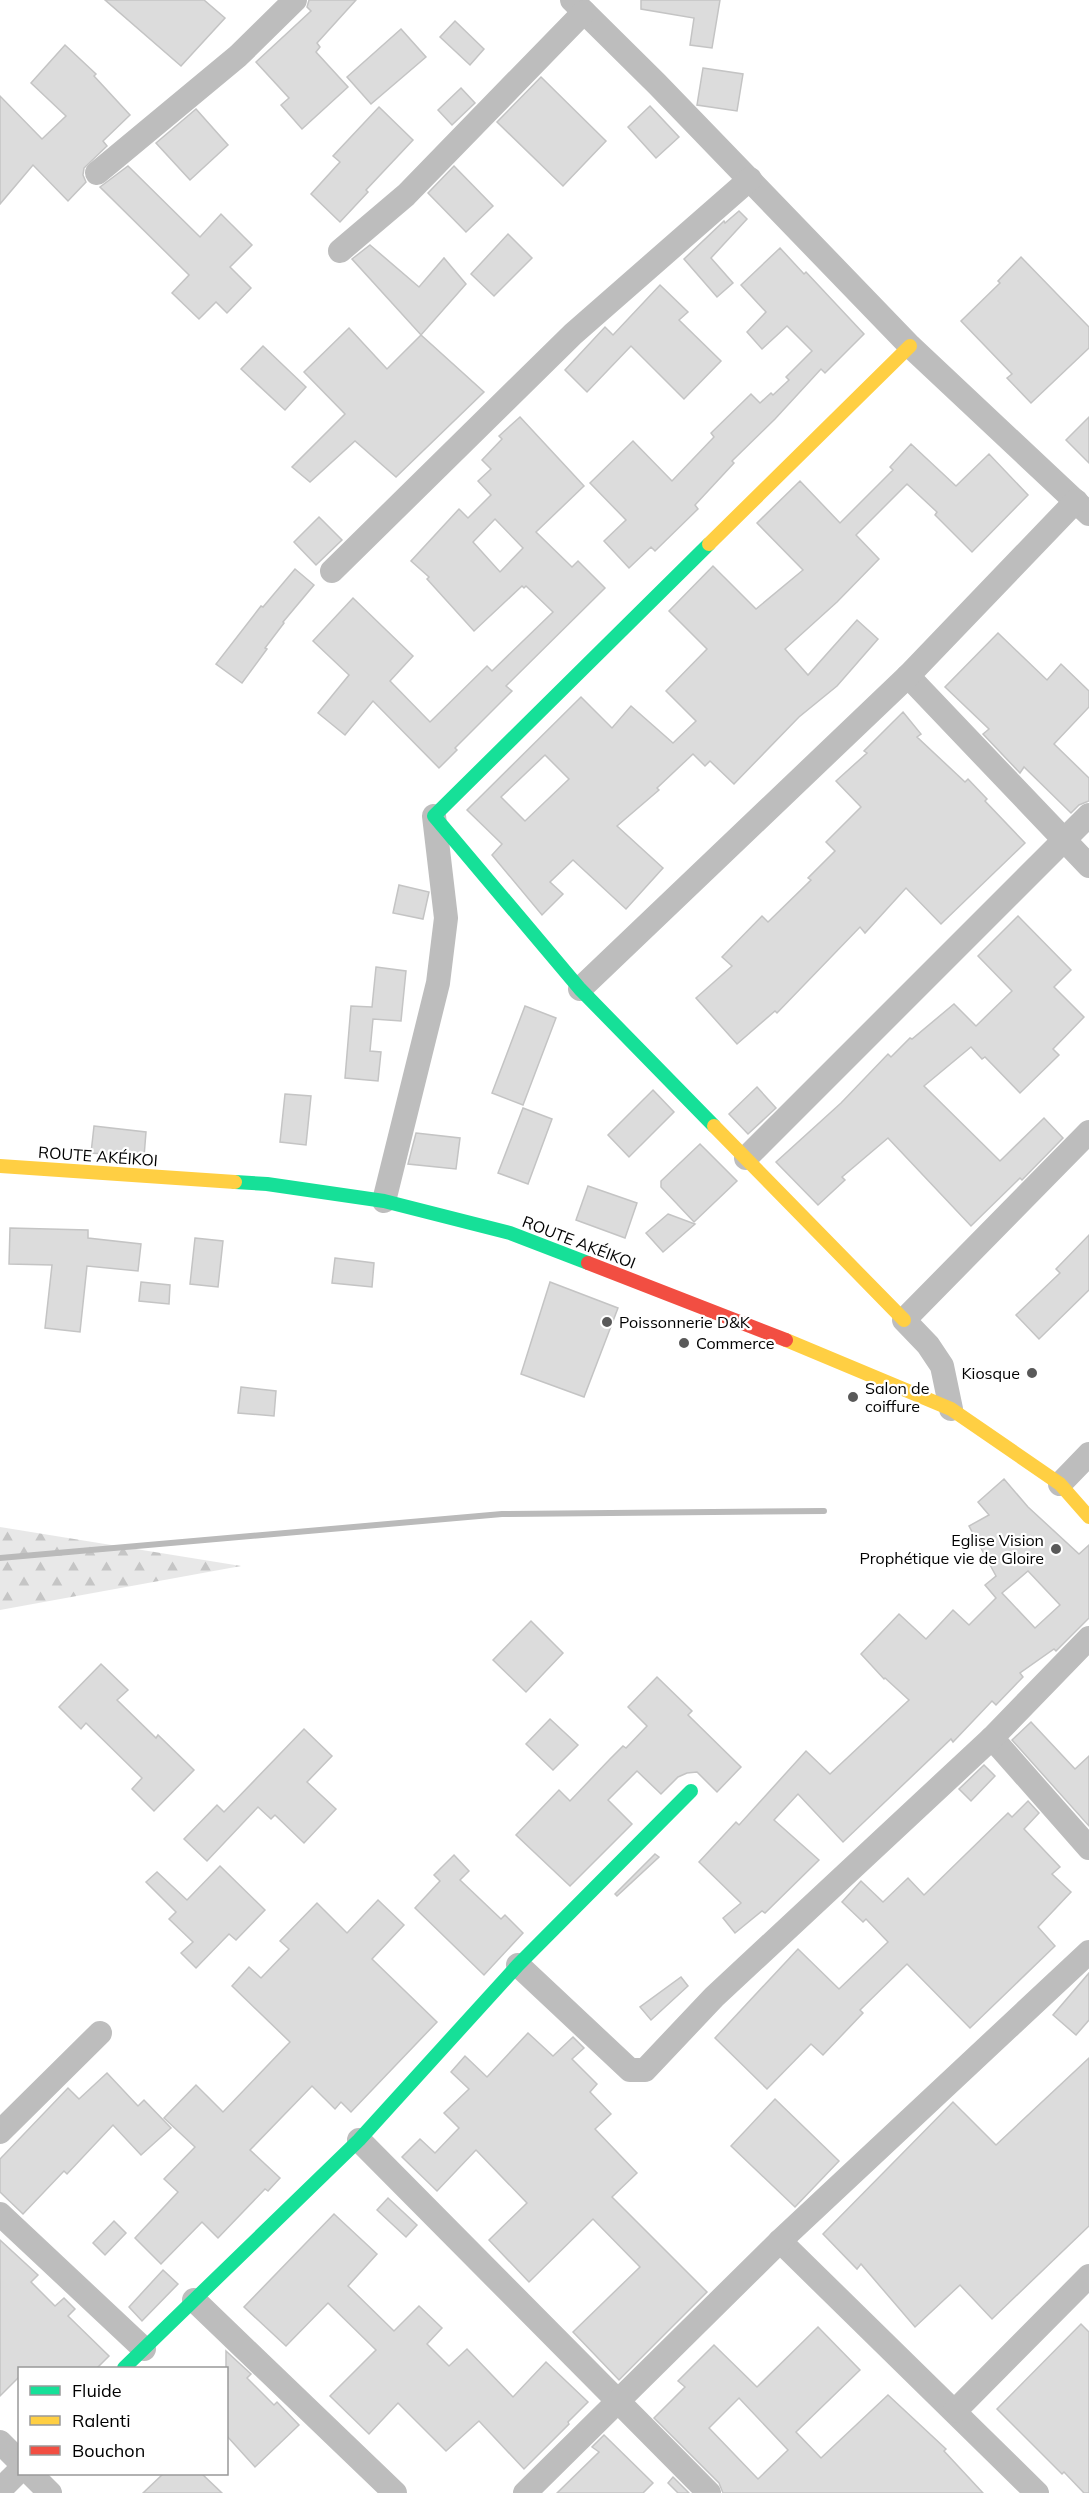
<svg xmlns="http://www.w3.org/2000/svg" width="1089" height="2493" viewBox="0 0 1089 2493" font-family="Mulish,sans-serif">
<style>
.forest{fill:url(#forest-firs)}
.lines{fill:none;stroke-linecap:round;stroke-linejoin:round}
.stream{stroke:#bababa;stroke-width:6}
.building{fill:#dcdcdc;stroke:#c4c4c4;stroke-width:1.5;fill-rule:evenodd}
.street{stroke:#bdbdbd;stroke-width:24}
.fast{stroke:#16e098;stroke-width:14}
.slow{stroke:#ffcf43;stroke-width:14}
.jam{stroke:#f24e42;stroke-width:14}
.poi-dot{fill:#595959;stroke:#fff;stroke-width:2}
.labels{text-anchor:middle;stroke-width:4.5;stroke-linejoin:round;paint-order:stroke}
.street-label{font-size:16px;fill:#000;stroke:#fff}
.poi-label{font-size:16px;fill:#000;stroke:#fff;text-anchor:start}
</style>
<defs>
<pattern id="forest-firs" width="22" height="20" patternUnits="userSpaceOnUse" patternTransform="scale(1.5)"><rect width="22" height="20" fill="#e8e8e8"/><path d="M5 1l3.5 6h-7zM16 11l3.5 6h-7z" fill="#c5c5c5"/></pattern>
</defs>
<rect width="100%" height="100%" fill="#fff"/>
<polygon class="forest" points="0,1527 241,1566 0,1610"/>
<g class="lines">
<polyline class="stream" points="0,1558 502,1514 824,1511"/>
</g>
<g class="building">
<polygon points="105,0 204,0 225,18 181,66"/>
<polygon points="309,0 356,0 317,43 320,47 316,52 348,87 302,129 281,105 289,98 256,62 311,11 307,7"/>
<polygon points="641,0 720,0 712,48 690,45 694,18 641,9"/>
<polygon points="455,21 484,49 470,65 440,37"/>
<polygon points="401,29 426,57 371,104 347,77"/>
<polygon points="65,45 96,74 94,76 130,115 103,141 107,146 84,168 83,175 86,182 68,201 33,165 0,204 0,96 42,139 66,116 31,83"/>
<polygon points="703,68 743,74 737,111 697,105"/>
<polygon points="541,77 606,141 563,186 497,122"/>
<polygon points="461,88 475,103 452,125 438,110"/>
<polygon points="650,106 679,137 656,158 628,127"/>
<polygon points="379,107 413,140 366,190 368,192 340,222 311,194 340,162 333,156"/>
<polygon points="196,109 228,145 190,180 156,143"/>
<polygon points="128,166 200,237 221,214 252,245 230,267 251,288 227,313 216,302 199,319 172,293 189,275 100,187"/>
<polygon points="454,166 493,206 466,232 428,193"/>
<polygon points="739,211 747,219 711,258 733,283 717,297 684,259 724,221 725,223"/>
<polygon points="508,234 532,258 494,296 471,274"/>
<polygon points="370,245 419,287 444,258 466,284 421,335 352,259"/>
<polygon points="780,248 804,274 806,272 864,334 825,373 821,369 775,419 732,461 734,463 695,505 698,509 655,551 651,547 629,568 604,541 626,520 590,483 633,441 672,481 714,437 711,433 751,394 760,403 771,393 773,395 789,380 786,377 812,351 787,326 762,349 747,332 766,312 741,285"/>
<polygon points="1021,257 1089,327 1089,348 1031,403 1007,378 1012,374 961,321 1000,283 998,281"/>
<polygon points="660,285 688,312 679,320 721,361 684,399 631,346 587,392 565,370 605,327 613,335"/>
<polygon points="349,328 387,369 421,335 484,392 396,477 355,441 310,482 292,467 345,414 304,372"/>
<polygon points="263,346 306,387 285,410 241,369"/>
<path d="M 520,417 L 584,486 L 536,532 L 572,567 L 578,561 L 605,588 L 506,686 L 512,691 L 455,748 L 457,750 L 439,768 L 373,701 L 345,735 L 318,713 L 349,675 L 313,641 L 353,598 L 413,656 L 390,681 L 430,722 L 487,666 L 492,671 L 553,612 L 526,586 L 524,588 L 522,586 L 474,631 L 427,579 L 429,577 L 411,561 L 459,509 L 468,518 L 491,495 L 478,481 L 491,469 L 482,460 L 502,439 L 499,436 ZM 495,519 L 523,548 L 500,572 L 473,542 Z"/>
<polygon points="1089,417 1089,463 1066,440"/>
<path d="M 911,444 L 956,486 L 989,454 L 1028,495 L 972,552 L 935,515 L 937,512 L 907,484 L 856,535 L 879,559 L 837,602 L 785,649 L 808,675 L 857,620 L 878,639 L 837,686 L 799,717 L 734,784 L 710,761 L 705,766 L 693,754 L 657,788 L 659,790 L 617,826 L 663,868 L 626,909 L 573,860 L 550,882 L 563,894 L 542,915 L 492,855 L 502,844 L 467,810 L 581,697 L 612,728 L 631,706 L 673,743 L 696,721 L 666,691 L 707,649 L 669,611 L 713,566 L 756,609 L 803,570 L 757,523 L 800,481 L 840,523 L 893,470 L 890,467 ZM 545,755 L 569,779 L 525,821 L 501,797 Z"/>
<polygon points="319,517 342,540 316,565 294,542"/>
<polygon points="295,569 314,585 283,622 284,623 265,648 267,649 242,683 216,664 261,606 263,607"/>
<polygon points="998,633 1047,680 1061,664 1089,691 1089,707 1054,744 1089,778 1089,801 1079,805 1071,813 1024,767 1020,773 983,734 989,729 945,687"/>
<polygon points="903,712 921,734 917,737 965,782 968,779 987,799 985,801 1025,843 941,924 906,888 865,933 860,927 777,1013 775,1011 737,1044 696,998 732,966 722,957 762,916 768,922 811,880 808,878 835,851 826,842 861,807 836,781 867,753 864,751"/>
<polygon points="399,885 429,892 423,919 393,913"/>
<polygon points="1018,916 1071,970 1054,987 1084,1017 1053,1049 1059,1055 1020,1093 985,1057 982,1059 971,1047 924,1086 1000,1161 1044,1118 1063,1138 1022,1180 1020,1178 971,1226 888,1138 842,1177 845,1180 818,1205 776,1162 841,1103 888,1054 891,1057 910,1038 912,1039 954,1004 976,1026 1012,991 978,956"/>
<polygon points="376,967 406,971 401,1021 373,1019 370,1051 381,1052 378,1081 345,1078 351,1006 372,1007"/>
<polygon points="525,1006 556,1018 523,1105 492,1093"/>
<polygon points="757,1087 776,1108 748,1134 729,1114"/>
<polygon points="653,1090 674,1112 629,1157 608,1135"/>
<polygon points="285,1094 311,1096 306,1145 280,1142"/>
<polygon points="523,1108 552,1119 528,1184 498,1173"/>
<polygon points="94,1126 146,1132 144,1157 91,1153"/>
<polygon points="416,1133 460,1138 456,1169 408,1164"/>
<polygon points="700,1144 737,1181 694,1222 661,1187 661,1181"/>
<polygon points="588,1186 637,1203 625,1238 576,1220"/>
<polygon points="668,1214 695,1224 663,1252 646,1233"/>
<polygon points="10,1228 88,1230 88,1238 141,1244 138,1271 87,1266 80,1332 45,1328 52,1265 9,1264"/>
<polygon points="1089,1235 1089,1290 1039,1339 1016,1315 1060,1273 1056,1269"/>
<polygon points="195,1238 223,1241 218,1287 190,1284"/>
<polygon points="335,1258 374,1263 372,1287 332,1283"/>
<polygon points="141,1282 170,1285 169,1304 139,1301"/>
<polygon points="550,1282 618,1308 584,1397 521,1374"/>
<polygon points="241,1387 276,1391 274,1416 238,1413"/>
<path d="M 1004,1479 L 1028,1507 L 1079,1554 L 1089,1545 L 1089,1618 L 1056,1651 L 1054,1649 L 1020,1673 L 1023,1677 L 996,1705 L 992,1701 L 953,1742 L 951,1739 L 843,1842 L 798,1794 L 774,1820 L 819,1860 L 765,1913 L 762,1911 L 735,1933 L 723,1918 L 741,1903 L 699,1862 L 736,1822 L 739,1825 L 806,1751 L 830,1774 L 909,1700 L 885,1678 L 884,1679 L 861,1654 L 899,1614 L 926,1639 L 953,1610 L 969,1625 L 996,1598 L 985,1585 L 996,1576 L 969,1526 L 989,1515 L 978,1502 ZM 1028,1571 L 1060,1605 L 1035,1628 L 1002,1593 Z"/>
<polygon points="531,1621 563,1653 526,1692 493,1660"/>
<polygon points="101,1664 128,1690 117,1700 156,1738 158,1735 194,1770 154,1811 132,1789 142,1778 86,1723 81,1729 59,1707"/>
<polygon points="657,1677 692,1711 688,1715 741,1767 717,1792 697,1772 687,1773 678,1777 661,1794 637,1771 608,1800 632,1824 570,1886 516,1835 559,1790 570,1801 610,1759 623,1746 626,1748 647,1726 628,1707"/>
<polygon points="550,1719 578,1745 553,1770 526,1744"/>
<polygon points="1031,1722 1075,1769 1089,1756 1089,1826 1012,1740"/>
<polygon points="304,1729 332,1756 307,1782 336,1809 304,1843 275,1815 271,1819 258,1807 207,1861 184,1839 217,1805 224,1812"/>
<polygon points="984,1765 995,1776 971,1801 959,1789"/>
<polygon points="1028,1801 1039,1813 1024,1829 1060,1867 1052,1874 1071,1892 1038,1927 1055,1946 970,2028 907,1964 860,2010 863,2013 823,2055 811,2044 767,2089 715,2038 798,1949 839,1989 888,1942 866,1919 863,1922 842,1902 861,1881 883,1902 908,1878 924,1895 1008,1813 1012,1817"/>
<polygon points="655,1854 659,1857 617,1896 615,1894"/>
<polygon points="454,1855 469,1871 460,1880 501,1919 505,1915 523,1933 484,1975 415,1908 440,1881 434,1875"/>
<polygon points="220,1866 265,1910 236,1940 229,1934 196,1968 181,1953 193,1942 169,1919 176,1912 146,1882 157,1872 187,1900"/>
<polygon points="378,1900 404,1925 372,1959 437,2022 351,2112 341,2102 335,2109 312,2086 250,2150 280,2178 268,2191 265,2189 218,2238 202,2222 161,2264 135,2238 178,2192 164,2179 195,2147 164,2118 196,2085 223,2112 290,2042 232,1986 249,1967 261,1978 289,1949 280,1941 317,1903 347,1933"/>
<polygon points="1089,1973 1089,2020 1076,2035 1053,2015"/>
<polygon points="681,1977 688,1986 651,2020 640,2007"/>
<polygon points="528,2033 553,2056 573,2037 584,2048 572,2059 597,2084 590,2092 611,2114 595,2129 637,2173 612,2197 707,2292 619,2380 573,2332 640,2267 593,2219 529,2282 489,2240 527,2203 476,2150 437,2191 402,2157 420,2139 435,2153 459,2128 444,2113 469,2089 451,2072 465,2056 487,2077"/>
<polygon points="1089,2058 1089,2226 992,2319 960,2285 915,2327 861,2264 857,2269 823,2234 953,2102 996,2145"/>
<polygon points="107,2073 138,2106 144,2100 171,2128 141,2155 113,2125 67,2174 64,2171 23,2214 0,2192 0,2159 68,2088 79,2099"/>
<polygon points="775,2099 839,2161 795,2207 731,2146"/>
<polygon points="388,2198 417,2225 406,2237 377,2210"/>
<polygon points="334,2214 377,2254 348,2286 394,2331 419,2306 442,2328 427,2344 449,2366 467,2349 513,2397 546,2362 588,2402 568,2422 569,2424 524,2469 479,2421 446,2451 398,2403 369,2434 330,2396 376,2350 328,2303 286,2346 244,2307"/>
<polygon points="114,2221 126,2233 105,2255 93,2243"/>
<polygon points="0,2240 38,2275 31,2282 55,2306 64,2298 75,2309 68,2316 109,2356 97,2368 20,2368 20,2376 0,2396"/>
<polygon points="163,2270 178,2284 142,2321 129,2307"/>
<polygon points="1081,2324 1089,2332 1089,2493 1084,2493 1064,2472 1062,2474 997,2409"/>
<path d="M 818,2327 L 860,2370 L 796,2432 L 821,2458 L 888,2395 L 946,2449 L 944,2451 L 983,2493 L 723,2493 L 719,2483 L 654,2418 L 685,2387 L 678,2381 L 714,2345 L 757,2387 ZM 739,2398 L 788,2450 L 758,2479 L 709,2428 Z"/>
<polygon points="226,2351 251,2374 247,2378 274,2405 277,2402 299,2425 255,2467 226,2435"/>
<polygon points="604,2435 653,2483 643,2493 557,2493 599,2452 592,2447"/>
<polygon points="163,2474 202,2474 222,2493 143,2493"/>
<polygon points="673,2477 689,2493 678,2493 668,2483"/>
</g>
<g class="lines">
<g class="street">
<polyline points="572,0 657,84 910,346 1089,514"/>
<polyline points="97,173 238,56 295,0"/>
<polyline points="340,251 406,195 584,12"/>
<polyline points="332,571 573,334 750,179"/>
<polyline points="908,676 1089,866"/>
<polyline points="580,989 908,676 1076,501"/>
<polyline points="746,1158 1089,815"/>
<polyline points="384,1201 438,983 446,918 434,816"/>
<polyline points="951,1409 942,1366 928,1345 904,1320 1089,1132"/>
<polyline points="1060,1484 1089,1454"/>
<polyline points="992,1738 1089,1848"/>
<polyline points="518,1965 630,2070 645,2070 714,1997 992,1738 1089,1638"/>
<polyline points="0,2132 100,2033"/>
<polyline points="359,2140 709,2493"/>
<polyline points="0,2214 144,2349"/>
<polyline points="780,2241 1037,2493"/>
<polyline points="194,2300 395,2493"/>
<polyline points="955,2411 1089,2276"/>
<polyline points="0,2442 20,2462"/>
<polyline points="31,2474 50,2493"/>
<polyline points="0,2490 20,2470"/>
<polyline points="525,2493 780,2241 1089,1952"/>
</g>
<g class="fast">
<polyline points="709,544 434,816 580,989 714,1126"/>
<polyline points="235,1182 267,1184 384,1201 510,1233 588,1263"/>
<polyline points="124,2368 359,2140 518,1965 691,1791"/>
</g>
<g class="slow">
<polyline points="709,544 910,346"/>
<polyline points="714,1126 904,1320"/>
<polyline points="0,1166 235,1182"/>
<polyline points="786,1340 951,1409 1060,1484 1089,1517"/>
</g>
<polyline class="jam" points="588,1263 786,1340"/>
</g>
<g class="poi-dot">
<circle cx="607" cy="1322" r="6"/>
<circle cx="684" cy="1343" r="6"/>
<circle cx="1032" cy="1373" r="6"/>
<circle cx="853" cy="1397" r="6"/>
<circle cx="1056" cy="1549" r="6"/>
</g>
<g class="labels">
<g class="street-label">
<text transform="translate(98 1156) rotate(4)" y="6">ROUTE AKÉIKOI</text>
<text transform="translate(579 1242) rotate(21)" y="6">ROUTE AKÉIKOI</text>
</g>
<g class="poi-label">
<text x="619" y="1328">Poissonnerie D&amp;K</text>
<text x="696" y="1349">Commerce</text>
<text x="1020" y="1379" text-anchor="end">Kiosque</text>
<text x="865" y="1394">Salon de<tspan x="865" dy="18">coiffure</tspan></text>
<text x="1044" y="1546" text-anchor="end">Eglise Vision<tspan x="1044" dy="18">Prophétique vie de Gloire</tspan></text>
</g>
</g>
<rect x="18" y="2367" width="210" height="108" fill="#ffffff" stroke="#999999" stroke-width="1.5"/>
<rect x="30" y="2386" width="30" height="9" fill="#16e098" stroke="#999999" stroke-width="1.5"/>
<text x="72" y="2397" font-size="18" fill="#000000">Fluide</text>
<rect x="30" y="2416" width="30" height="9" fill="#ffcf43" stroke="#999999" stroke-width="1.5"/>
<text x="72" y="2427" font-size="18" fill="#000000">Ralenti</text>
<rect x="30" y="2446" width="30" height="9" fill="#f24e42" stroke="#999999" stroke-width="1.5"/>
<text x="72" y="2457" font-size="18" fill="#000000">Bouchon</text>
</svg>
